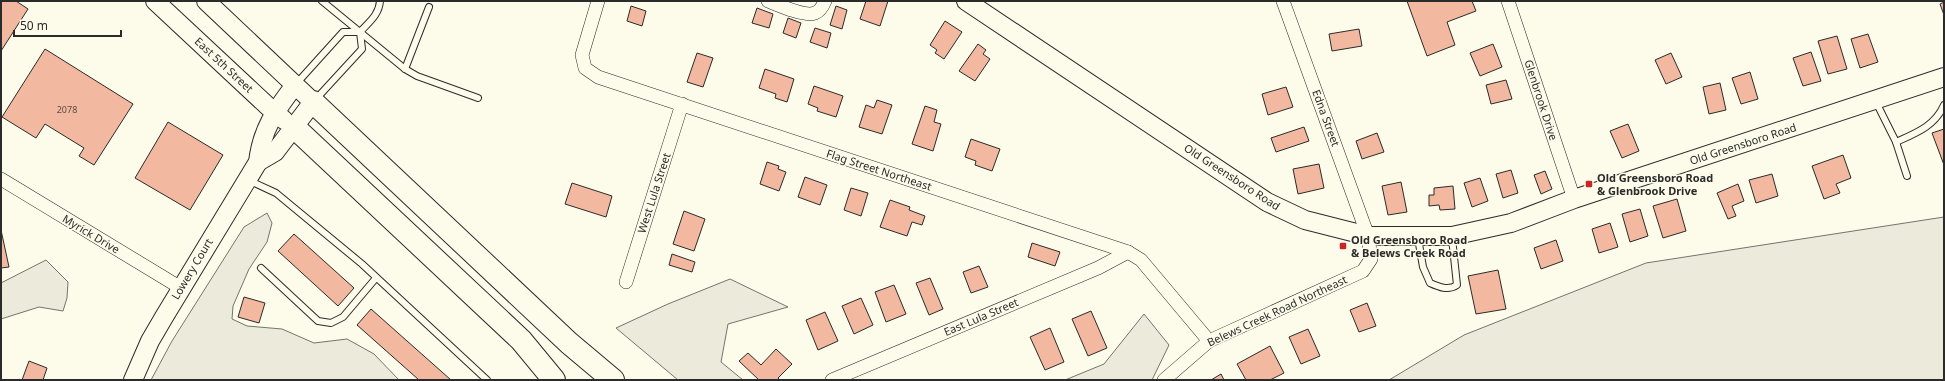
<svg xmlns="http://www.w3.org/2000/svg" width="1945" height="381" viewBox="0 0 1945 381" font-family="'Noto Sans',sans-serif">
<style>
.green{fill:#ecebdb;stroke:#74746e}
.building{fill:#f2b8a0;stroke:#2b2b2b}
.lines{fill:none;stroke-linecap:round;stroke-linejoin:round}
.lane-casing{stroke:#2b2b2b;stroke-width:8}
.street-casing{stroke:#2b2b2b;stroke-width:14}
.secondary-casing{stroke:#2b2b2b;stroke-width:20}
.highway-casing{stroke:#2b2b2b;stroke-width:24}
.lane{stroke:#fdfbea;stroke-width:6}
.street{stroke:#fdfbea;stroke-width:13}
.secondary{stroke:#fdfbea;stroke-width:18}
.highway{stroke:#fdfbea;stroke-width:22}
.poi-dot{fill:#c62828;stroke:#fdfbea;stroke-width:1.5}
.labels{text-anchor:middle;stroke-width:3;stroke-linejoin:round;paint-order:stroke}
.number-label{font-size:9px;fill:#5d4e48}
.street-label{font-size:11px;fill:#2b2b2b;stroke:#fdfbea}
.poi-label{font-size:11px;font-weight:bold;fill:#2b2b2b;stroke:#fdfbea;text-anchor:start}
</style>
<rect width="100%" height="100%" fill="#fdfbea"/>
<g class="green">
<polygon points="267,213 272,223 267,242 249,269 233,306 232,319 247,326 282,329 314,343 347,339 374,354 399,380 151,380 172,341 244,227"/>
<polygon points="1944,217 1944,380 1389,380 1464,335 1646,263"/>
<polygon points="46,260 68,282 67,298 63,311 39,307 1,319 1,283"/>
<polygon points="730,279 788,307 728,324 721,362 743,380 678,380 616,328 668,304"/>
<polygon points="1144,314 1169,345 1152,380 1065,380 1104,364"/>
</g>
<g class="building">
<polygon points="1,1 16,1 28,9 1,51"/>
<polygon points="866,1 888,1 880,26 860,19"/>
<polygon points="1407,1 1472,1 1476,11 1447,22 1455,45 1427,56"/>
<polygon points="1944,2 1944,15 1940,4"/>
<polygon points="631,6 646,11 642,26 627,21"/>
<polygon points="836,6 847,10 842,29 830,25"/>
<polygon points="757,8 773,14 769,28 752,23"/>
<polygon points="788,18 801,23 796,38 783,33"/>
<polygon points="945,21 962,32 944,59 935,53 937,50 930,45"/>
<polygon points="815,28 831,33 827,48 810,42"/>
<polygon points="1359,29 1362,46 1332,51 1329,34"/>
<polygon points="1868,34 1878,62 1860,68 1851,39"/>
<polygon points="1837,36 1847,69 1828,74 1818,41"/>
<polygon points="978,44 986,50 983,54 990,59 975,81 959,71"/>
<polygon points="1493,44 1502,67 1480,76 1470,53"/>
<polygon points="45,49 133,104 94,165 79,156 84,148 45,124 36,138 2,117"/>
<polygon points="1811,52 1821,81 1803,86 1793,58"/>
<polygon points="697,53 713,58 703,87 687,82"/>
<polygon points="1671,53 1682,77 1666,84 1655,60"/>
<polygon points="765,69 794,79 787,102 775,98 776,94 759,88"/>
<polygon points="1750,72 1758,99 1741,104 1732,78"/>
<polygon points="1506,80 1512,99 1491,104 1486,85"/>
<polygon points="1720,83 1726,110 1709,114 1703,87"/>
<polygon points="814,86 843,96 836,117 817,111 818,108 808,104"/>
<polygon points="1286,87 1293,107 1268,115 1262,94"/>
<polygon points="877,100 892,105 882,134 859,127 866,105 874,108"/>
<polygon points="925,106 937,110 934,122 941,124 933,151 912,144"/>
<polygon points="168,122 223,155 190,210 135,178"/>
<polygon points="1628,124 1639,151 1622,158 1610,131"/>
<polygon points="1304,127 1309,141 1276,152 1271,138"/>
<polygon points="1944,129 1944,165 1932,133"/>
<polygon points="1377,133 1384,152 1362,159 1356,141"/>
<polygon points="971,139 1000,149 992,171 975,165 976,161 965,157"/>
<polygon points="1843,155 1851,178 1836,184 1840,193 1824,199 1812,166"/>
<polygon points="767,162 779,166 778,169 786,172 779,191 760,184"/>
<polygon points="1319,164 1324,188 1298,194 1293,169"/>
<polygon points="1511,170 1518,193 1503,198 1496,174"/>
<polygon points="1545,171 1552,189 1541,194 1534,175"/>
<polygon points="1772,174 1778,196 1756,203 1749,180"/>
<polygon points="805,177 827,185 820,205 798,197"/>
<polygon points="1480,178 1488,201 1472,207 1464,183"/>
<polygon points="1401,182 1407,212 1388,215 1382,186"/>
<polygon points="572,183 612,196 606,217 565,204"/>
<polygon points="1738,184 1744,201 1732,206 1736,216 1728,219 1717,193"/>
<polygon points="1453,186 1455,209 1440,210 1439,205 1429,206 1429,195 1434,195 1434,188"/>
<polygon points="851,188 868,193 861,216 844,210"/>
<polygon points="1677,199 1686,231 1663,238 1653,206"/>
<polygon points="890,200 910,207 909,210 925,216 922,225 912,222 907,236 880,227"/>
<polygon points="1640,209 1648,236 1630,242 1622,214"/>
<polygon points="684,211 705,219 694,251 673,244"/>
<polygon points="1610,223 1618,247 1599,253 1592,229"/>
<polygon points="1,230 9,267 1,268"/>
<polygon points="294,234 354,288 338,306 278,251"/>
<polygon points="1556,240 1563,261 1541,269 1534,248"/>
<polygon points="1032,243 1060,252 1055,266 1028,257"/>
<polygon points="672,254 695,262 692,272 669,265"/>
<polygon points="979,266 988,287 971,293 963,272"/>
<polygon points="1498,270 1506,309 1476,314 1468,276"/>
<polygon points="930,278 943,309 929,315 916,283"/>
<polygon points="894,285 906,314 886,322 875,292"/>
<polygon points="244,297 265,303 259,323 238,317"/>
<polygon points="861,298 873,325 854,334 842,306"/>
<polygon points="1367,303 1376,326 1359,332 1350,310"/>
<polygon points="371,309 451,380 419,380 357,325"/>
<polygon points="1091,311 1107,348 1088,356 1072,319"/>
<polygon points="825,312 838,341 818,350 806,320"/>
<polygon points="1050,328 1064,362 1045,370 1030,337"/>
<polygon points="1308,329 1320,356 1301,364 1289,337"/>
<polygon points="1270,346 1284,373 1270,380 1246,380 1237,364"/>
<polygon points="776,349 792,364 778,378 780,380 759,380 739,361 748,353 761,365"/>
<polygon points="29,361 47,368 43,380 22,380"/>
<polygon points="1221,374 1224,380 1211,380"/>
</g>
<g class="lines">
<g class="lane-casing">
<g id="lane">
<polyline points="322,1 405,69 417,76 478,98"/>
<polyline points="405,69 429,7"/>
<path d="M 296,84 L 343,32 L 360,32 C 369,22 379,15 380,1"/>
<polyline points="316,99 362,49 360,32"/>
<polyline points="1876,102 1896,142"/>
<path d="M 1907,176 L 1896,142 C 1916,133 1935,126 1944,105"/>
<polyline points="248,180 276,193 362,264 487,380"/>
<path d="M 1418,238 L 1423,267 L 1430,283 C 1439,287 1448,291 1457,285 L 1452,238"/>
<polyline points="261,268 318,321 331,323 343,317 376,278"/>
</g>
</g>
<g class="street-casing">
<g id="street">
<polyline points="598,1 582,55 585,68 598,77 1128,252 1141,260 1209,341"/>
<path d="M 768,1 C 778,5 805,17 815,13 C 820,11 823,6 825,1"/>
<polyline points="1508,1 1574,199"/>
<polyline points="1,179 181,288"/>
<polyline points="626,282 682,104"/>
<polyline points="832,380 1098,268 1128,252"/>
<polyline points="1164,380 1209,341 1363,271 1371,259 1368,236 1283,1"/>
</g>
</g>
<g class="secondary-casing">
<g id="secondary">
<polyline points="155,1 274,112 284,120"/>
<polyline points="206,1 313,102 275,152 258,162"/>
<polyline points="966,1 1267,202 1305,220 1368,236 1452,236 1511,223 1574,199 1944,77"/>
<path d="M 133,380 L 150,341 L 164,317 L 258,162 C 262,129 275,111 295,85"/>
</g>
</g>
<g class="highway-casing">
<g id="highway">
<polyline points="313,102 569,343 613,380"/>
<polyline points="294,127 521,340 554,380"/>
</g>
</g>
<use href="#lane" class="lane"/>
<use href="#street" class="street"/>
<use href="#secondary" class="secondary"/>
<use href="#highway" class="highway"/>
</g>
<g class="poi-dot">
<rect x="1585" y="180" width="8" height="8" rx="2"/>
<rect x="1339" y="242" width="8" height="8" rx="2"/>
</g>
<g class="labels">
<g class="number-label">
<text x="67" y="113">2078</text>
</g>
<g class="street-label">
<text transform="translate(224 65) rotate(43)" y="4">East 5th Street</text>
<text transform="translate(1541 100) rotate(72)" y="4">Glenbrook Drive</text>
<text transform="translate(1326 118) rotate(70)" y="4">Edna Street</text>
<text transform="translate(1743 144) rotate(-18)" y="4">Old Greensboro Road</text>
<text transform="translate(879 170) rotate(18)" y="4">Flag Street Northeast</text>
<text transform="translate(1232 177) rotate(33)" y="4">Old Greensboro Road</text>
<text transform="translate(654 193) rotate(-72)" y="4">West Lula Street</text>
<text transform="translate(91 234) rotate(31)" y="4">Myrick Drive</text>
<text transform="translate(192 269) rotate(-59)" y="4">Lowery Court</text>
<text transform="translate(1277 311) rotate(-25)" y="4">Belews Creek Road Northeast</text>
<text transform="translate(981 317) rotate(-23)" y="4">East Lula Street</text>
</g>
<g class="poi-label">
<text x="1597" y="182">Old Greensboro Road<tspan x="1597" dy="13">&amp; Glenbrook Drive</tspan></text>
<text x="1351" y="244">Old Greensboro Road<tspan x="1351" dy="13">&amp; Belews Creek Road</tspan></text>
</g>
</g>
<rect width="1945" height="381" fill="none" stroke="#2b2b2b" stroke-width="4"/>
<path d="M14 30v6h107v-6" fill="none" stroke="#2b2b2b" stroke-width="2"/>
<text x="20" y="30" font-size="12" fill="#2b2b2b" stroke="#fdfbea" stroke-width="3" paint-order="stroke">50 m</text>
</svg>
